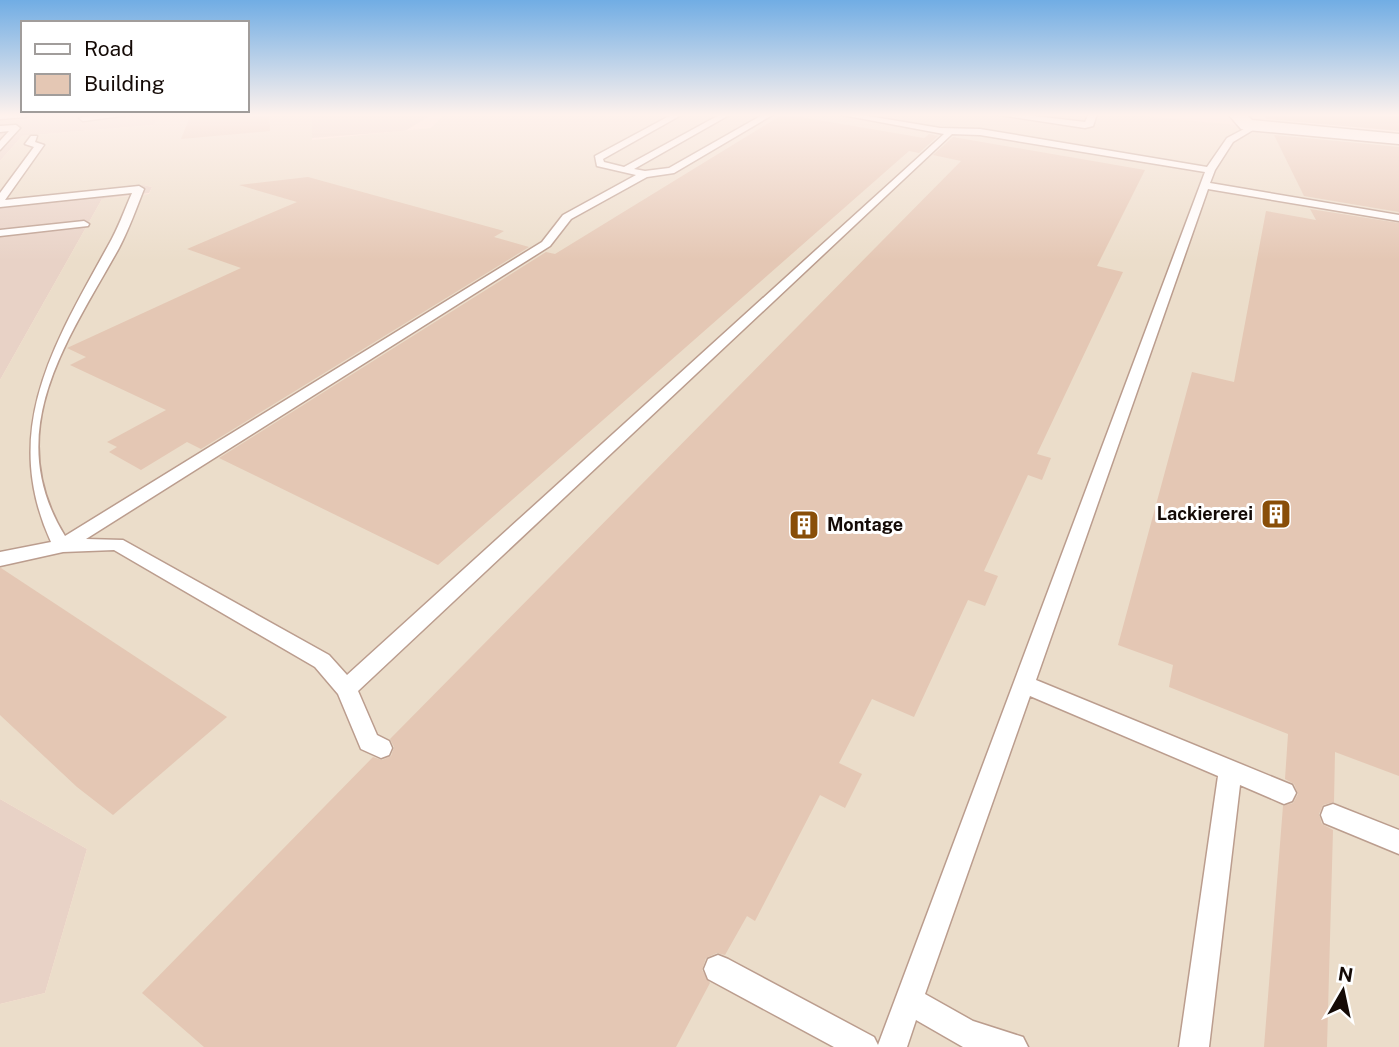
<svg xmlns="http://www.w3.org/2000/svg" width="1399" height="1047" viewBox="0 0 1399 1047" font-family="'Public Sans',sans-serif">
<style>
.commercial{fill:#e8d2c6}
.industrial{fill:#ebddca}
.building{fill:#e4c7b4}
.lines{fill:none;stroke-linecap:round;stroke-linejoin:round}
.service-casing{stroke:#bb9d8e;stroke-width:3}
.minor-casing{stroke:#bb9d8e;stroke-width:3}
.service{fill:#fff;fill-rule:evenodd}
.minor{fill:#fff;fill-rule:evenodd}
.labels{text-anchor:middle;stroke-width:6;stroke-linejoin:round;paint-order:stroke}
.poi-label{font-size:18px;font-weight:bold;fill:#140a06;stroke:#fff;text-anchor:end}
</style>
<rect width="100%" height="100%" fill="#fde3d6"/>
<g class="commercial">
<polygon points="0,114 162,114 153,125 22,136 0,161"/>
<polygon points="312,114 433,114 405,131 311,138"/>
<polygon points="143,185 152,187 149,193 102,199 0,380 0,200"/>
<polygon points="0,799 87,849 45,993 0,1004"/>
</g>
<polygon class="industrial" points="162,114 312,114 312,140 431,128 445,114 1123,114 1399,141 1399,1047 0,1047 0,1004 45,993 87,849 0,799 0,380 102,199 149,194 152,187 143,185 0,200 0,161 22,136 153,125"/>
<g class="building">
<polygon points="191,114 269,114 270,131 181,139"/>
<polygon points="783,114 924,138 916,145 929,134 938,136 919,153 909,151 438,565 219,458 546,252 555,254"/>
<polygon points="1264,114 1399,114 1399,131 1266,119"/>
<polygon points="1274,135 1399,147 1399,212 1304,196"/>
<polygon points="953,137 1145,170 1097,266 1123,272 1037,454 1051,458 1042,480 1028,475 984,571 998,576 985,606 968,600 914,717 872,699 839,763 862,774 845,808 820,795 755,921 747,916 725,955 717,953 706,958 702,970 710,983 676,1047 204,1047 142,993 373,757 382,760 391,756 394,747 390,739 961,161 933,155"/>
<polygon points="308,177 504,231 494,237 529,247 201,449 187,442 141,470 109,452 117,447 107,442 166,410 70,365 86,357 67,348 241,268 187,249 297,202 239,185"/>
<polygon points="1310,209 1399,223 1399,776 1335,752 1334,802 1323,805 1319,814 1322,824 1333,830 1327,1047 1264,1047 1283,806 1293,803 1298,794 1294,784 1285,779 1288,734 1169,687 1173,665 1118,645 1192,372 1234,382 1266,211 1316,220"/>
<polygon points="0,568 1,568 227,717 113,815 77,787 0,715"/>
</g>
<g class="lines">
<g class="service-casing">
<g id="service">
<polygon points="30,114 26,117 0,119 0,115"/>
<polygon points="100,114 137,114 83,121 79,118"/>
<path d="M 673,114 L 683,114 L 603,159 L 604,162 L 624,167 L 721,114 L 731,114 L 634,169 L 645,171 L 669,168 L 764,114 L 774,114 L 674,173 L 647,177 L 571,219 L 550,246 L 86,539 L 123,540 L 329,655 L 347,675 L 944,134 L 837,114 L 856,114 L 940,128 L 980,129 L 1207,167 L 1227,138 L 1244,129 L 1244,123 L 1250,123 L 1253,130 L 1233,142 L 1215,170 L 1210,183 L 1399,215 L 1399,221 L 1208,189 L 1036,680 L 1292,785 L 1296,793 L 1292,801 L 1284,804 L 1240,785 L 1209,1047 L 1179,1047 L 1218,776 L 1030,696 L 925,994 L 973,1021 L 1023,1037 L 1028,1047 L 963,1047 L 916,1020 L 907,1047 L 834,1047 L 708,979 L 704,969 L 708,959 L 718,955 L 728,959 L 874,1037 L 878,1045 L 1205,172 L 980,135 L 952,134 L 358,691 L 377,735 L 389,741 L 392,748 L 389,755 L 381,758 L 361,749 L 338,694 L 315,667 L 114,550 L 63,552 L 0,566 L 0,552 L 51,542 C 0,430 54,344 108,246 C 118,229 124,211 132,193 L 0,207 L 0,193 L 34,147 L 25,144 L 31,136 L 37,136 L 35,142 L 44,145 L 5,200 L 139,186 L 144,189 C 136,209 129,229 119,248 C 68,340 0,431 65,536 L 542,242 L 563,215 L 636,175 L 597,166 L 595,156 Z"/>
<polygon points="993,114 1018,114 1085,122 1089,114 1097,114 1093,126 1085,128"/>
<polygon points="16,125 20,128 0,150 0,141 9,131 0,132 0,126"/>
<polygon points="84,221 89,224 88,226 0,236 0,230"/>
<polygon points="1333,804 1399,830 1399,854 1324,823 1321,815 1324,807"/>
</g>
</g>
<g class="minor-casing">
<polygon id="minor" points="1228,114 1246,114 1252,120 1399,134 1399,144 1247,130 1241,129"/>
</g>
<use href="#service" class="service"/>
<use href="#minor" class="minor"/>
</g>
<linearGradient id="sky" x2="0" y2="1"><stop stop-color="#71ade4"/><stop offset="0.44" stop-color="#fef2ed"/><stop offset="1" stop-color="#fef2ed" stop-opacity="0"/></linearGradient>
<rect width="1399" height="261" fill="url(#sky)"/>
<defs>
<g id="building-square" transform="scale(1.575)"><rect x="-9" y="-9" width="18" height="18" rx="4" fill="#894e08" stroke="#fff"/><path d="M-4-6H4V6H1V3H-1V6H-4ZM-2.5-4.3h1.7v1.8h-1.7ZM.8-4.3h1.7v1.8H.8ZM-2.5-1h1.7V.8h-1.7ZM.8-1h1.7V.8H.8Z" fill="#fff"/></g>
</defs>
<g fill-rule="evenodd">
<use href="#building-square" x="1276" y="514"/>
<use href="#building-square" x="804" y="525"/>
</g>
<g class="labels">
<g class="poi-label">
<text x="1253" y="520">Lackiererei</text>
<text x="827" y="531" text-anchor="start">Montage</text>
</g>
</g>
<rect x="21" y="21" width="228" height="91" fill="#ffffff" stroke="#a19d9b" stroke-width="2"/>
<rect x="35" y="44" width="35" height="10" fill="#ffffff" stroke="#a19d9b" stroke-width="2"/>
<text x="84" y="56" font-size="21" fill="#140a06">Road</text>
<rect x="35" y="74" width="35" height="21" fill="#e4c7b4" stroke="#a19d9b" stroke-width="2"/>
<text x="84" y="91" font-size="21" fill="#140a06">Building</text>
<g transform="translate(1343 991) rotate(9)" stroke="#ffffff" stroke-width="5" paint-order="stroke">
<path d="M0-5L12 26L0 18L-12 26Z" fill="#140a06"/>
<text y="-10" font-size="19" font-weight="bold" text-anchor="middle" fill="#140a06">N</text>
</g>
</svg>
